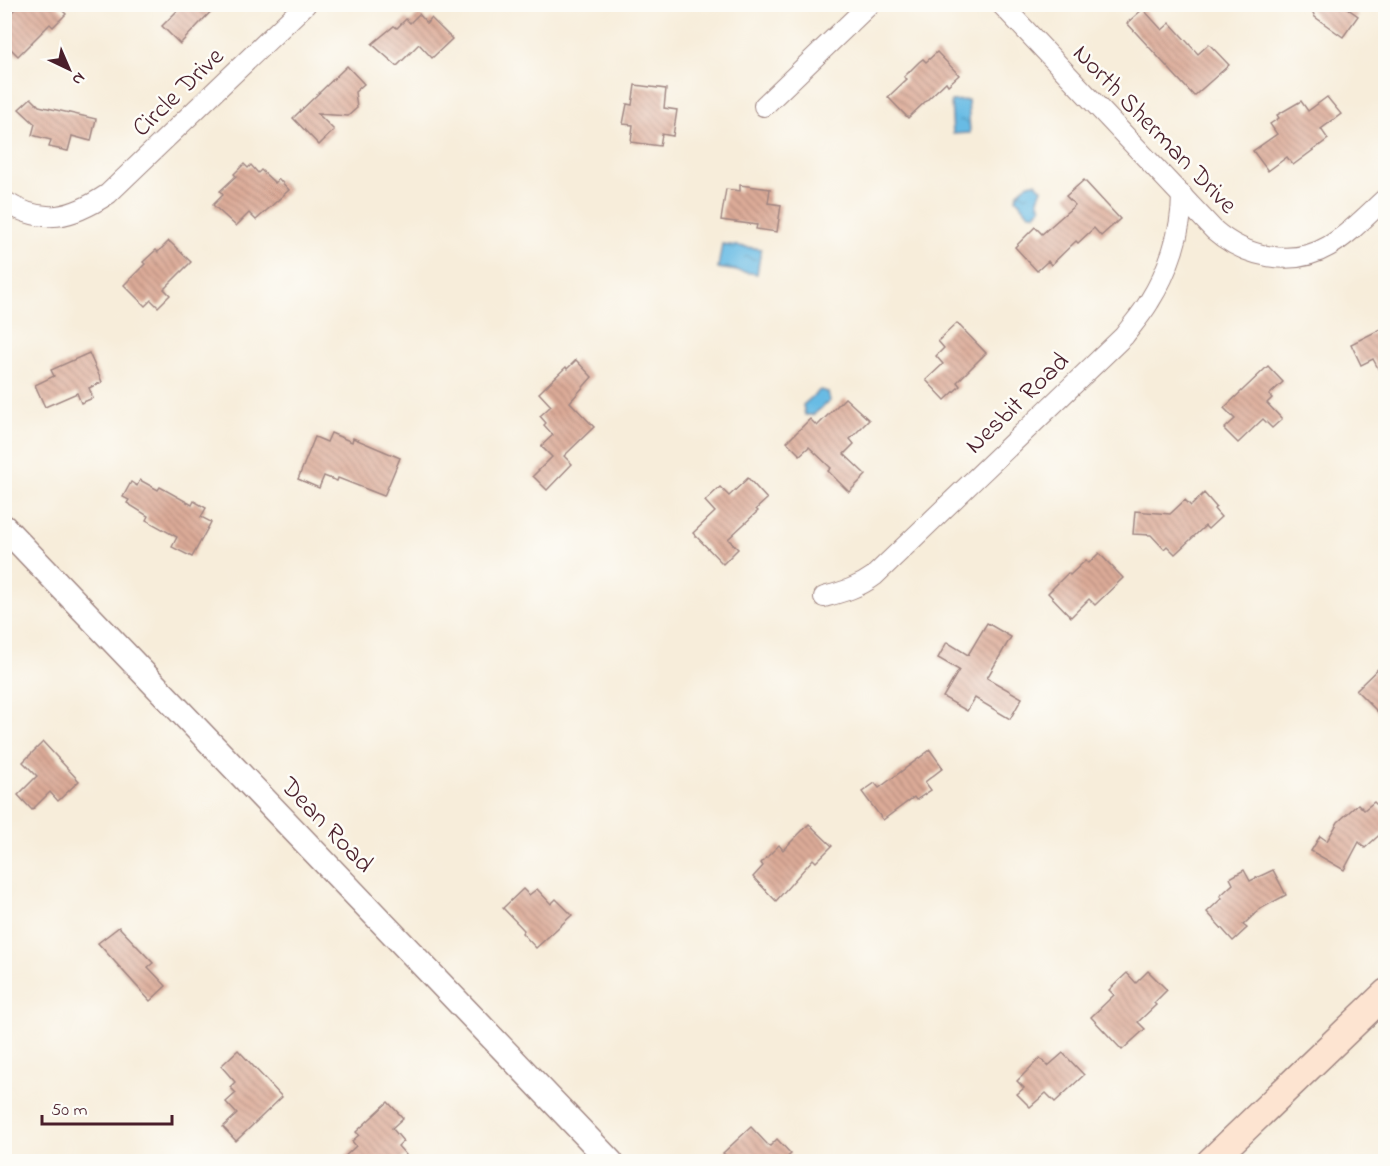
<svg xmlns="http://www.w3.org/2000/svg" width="1390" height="1166" viewBox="0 0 1390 1166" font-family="'Indie Flower',sans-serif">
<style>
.water{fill:url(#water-ripples);stroke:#596d88;stroke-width:1.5}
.building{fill:url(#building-back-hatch)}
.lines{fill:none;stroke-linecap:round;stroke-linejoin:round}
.minor-casing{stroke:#a08682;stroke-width:22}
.tertiary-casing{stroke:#a08682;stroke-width:27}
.secondary-casing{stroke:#a08682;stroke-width:30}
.minor{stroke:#fff;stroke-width:20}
.tertiary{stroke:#fff;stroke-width:24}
.secondary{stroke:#fde4d1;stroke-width:27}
.labels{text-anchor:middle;stroke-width:5;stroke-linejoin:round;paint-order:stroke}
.street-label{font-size:26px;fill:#4a1f2b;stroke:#fdfcf7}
</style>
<defs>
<pattern id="water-ripples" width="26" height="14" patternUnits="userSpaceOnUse" patternTransform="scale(1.5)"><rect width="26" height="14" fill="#68bbe4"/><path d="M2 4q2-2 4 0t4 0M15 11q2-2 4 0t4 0" fill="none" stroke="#5897b9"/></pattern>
<pattern id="building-back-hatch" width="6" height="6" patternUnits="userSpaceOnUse" patternTransform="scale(1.5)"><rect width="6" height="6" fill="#dcab98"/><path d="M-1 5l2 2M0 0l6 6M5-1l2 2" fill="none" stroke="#b48b7c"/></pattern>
</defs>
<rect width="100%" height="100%" fill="#fdfcf7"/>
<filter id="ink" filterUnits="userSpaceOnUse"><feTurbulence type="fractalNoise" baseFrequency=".0167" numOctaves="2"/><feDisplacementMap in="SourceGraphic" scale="12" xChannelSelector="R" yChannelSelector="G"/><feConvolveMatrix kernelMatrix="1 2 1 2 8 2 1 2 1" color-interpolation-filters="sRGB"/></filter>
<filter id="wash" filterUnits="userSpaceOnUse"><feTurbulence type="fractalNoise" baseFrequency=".008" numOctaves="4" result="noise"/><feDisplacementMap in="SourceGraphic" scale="24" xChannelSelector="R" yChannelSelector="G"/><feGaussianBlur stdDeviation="1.35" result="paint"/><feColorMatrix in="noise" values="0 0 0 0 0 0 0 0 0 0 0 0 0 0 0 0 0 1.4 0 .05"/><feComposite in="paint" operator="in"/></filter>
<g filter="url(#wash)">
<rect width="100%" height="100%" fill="#f7edda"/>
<g class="water">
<polygon points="968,100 970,133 953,134 951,101"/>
<path d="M 1036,183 L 1042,189 L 1038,199 L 1041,208 L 1035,214 L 1029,214 L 1016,198 C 1018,190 1028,182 1036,183 Z"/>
<polygon points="722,244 761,249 757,274 718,268"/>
<polygon points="820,390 828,392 830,401 813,415 805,415 803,405"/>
</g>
<g id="blocks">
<g class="building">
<polygon points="20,4 56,4 66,14 53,27 50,24 18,56 4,42 4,28 11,22 7,17"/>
<polygon points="184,4 218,4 180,44 162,26"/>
<polygon points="1309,4 1341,4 1358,16 1343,37 1315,17"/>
<polygon points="1143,9 1162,30 1170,23 1198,54 1209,44 1229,65 1194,96 1127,23"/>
<polygon points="419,14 427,23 431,18 452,39 432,58 419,44 397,66 372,44 394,26 397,28 406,19 410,23"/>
<polygon points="937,52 959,75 948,85 946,82 908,118 888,97 907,79 904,77 919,62 923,59 926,62"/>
<polygon points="347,66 364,84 355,92 357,108 348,116 318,114 334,130 319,145 293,118"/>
<polygon points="635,85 666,89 664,108 677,110 673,136 662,134 660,146 631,142 633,125 623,124 627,104 632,105"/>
<polygon points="1327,97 1341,114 1321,129 1328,139 1293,165 1287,157 1268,171 1253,151 1277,134 1270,124 1279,118 1277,115 1301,101 1308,111"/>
<polygon points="31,98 39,106 96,119 91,141 72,136 68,151 49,147 51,140 32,135 35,124 19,109"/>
<polygon points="244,164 248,168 251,165 258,173 261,170 275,183 279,179 289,190 256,220 249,213 236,226 213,205 223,195 220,191 236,176 234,174"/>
<polygon points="1084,180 1120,219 1101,236 1094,228 1078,243 1076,241 1051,265 1048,261 1037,271 1015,247 1035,227 1042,234 1075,205 1066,196"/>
<polygon points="740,185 770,189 768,203 781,205 777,232 756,229 757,225 721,220 726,189 740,191"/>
<polygon points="169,241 191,262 164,289 170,295 158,307 151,300 145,306 124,285 145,264 143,262 156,250 158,252"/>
<polygon points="957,323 986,353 957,382 960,386 945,400 926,380 943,364 936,356 944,348 938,341"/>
<polygon points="1381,329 1386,338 1386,383 1373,359 1361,365 1351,344"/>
<polygon points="89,353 102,382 89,388 93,398 81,403 77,393 45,407 35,385 54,376 51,370"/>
<polygon points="576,360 592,377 570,402 594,427 564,456 572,464 547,490 533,476 552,457 541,446 553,435 544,425 546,423 540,416 551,406 539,393 566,367 567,369"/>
<polygon points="1268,366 1283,382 1269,395 1272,398 1267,403 1282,419 1272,428 1263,419 1238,443 1224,429 1235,419 1224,408"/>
<polygon points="845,398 869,420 850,439 854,444 844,454 866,475 849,492 828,471 831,468 809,447 800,455 787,442 810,419 817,426"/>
<polygon points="331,433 352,442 353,438 400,458 384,496 338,478 337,481 324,476 319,488 298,479 315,437 327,442"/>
<polygon points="748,478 767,499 756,509 758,511 728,539 738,549 723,564 693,533 715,512 705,501 720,487 729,496"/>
<polygon points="140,480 158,490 160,487 192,505 194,501 206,508 201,517 211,522 192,557 172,547 177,537 146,520 148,516 127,503 129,500 123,497 131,482 137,486"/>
<polygon points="1204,493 1216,507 1214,509 1221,517 1208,529 1205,526 1175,554 1167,546 1164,549 1151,535 1133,534 1135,511 1170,514 1185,500 1191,506"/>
<polygon points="1099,553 1123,578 1095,605 1089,599 1071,617 1048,593 1068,573 1070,575 1086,560 1089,563"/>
<polygon points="987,623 1011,637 987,678 1022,698 1010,719 975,698 967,711 943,697 959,670 938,658 947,642 968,655"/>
<polygon points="1386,661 1386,720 1356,690"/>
<polygon points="43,742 79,781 58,801 50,792 32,810 18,795 37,776 23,762"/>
<polygon points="930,750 943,768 925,782 931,790 916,800 914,797 883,820 862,792 875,783 879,788"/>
<polygon points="1374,802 1386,814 1386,829 1365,848 1359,842 1344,870 1311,851 1320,836 1327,841 1338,822 1358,804 1364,810"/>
<polygon points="809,824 832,846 816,862 813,859 776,901 753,877 763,866 761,863 779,845 783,850"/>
<polygon points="1244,870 1250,881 1273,870 1286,895 1260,909 1243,925 1247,928 1233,941 1207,912 1222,898 1220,896 1233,884 1230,878"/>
<polygon points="523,889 529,895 537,889 551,904 556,899 572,915 536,948 522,933 524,930 503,908"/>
<polygon points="119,927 153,963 148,967 166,986 150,1001 98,943"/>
<polygon points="1148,971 1167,990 1154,1003 1156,1005 1138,1022 1145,1029 1122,1050 1091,1017 1114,995 1109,990 1127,973 1136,983"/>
<polygon points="238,1050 282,1097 236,1141 223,1127 237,1114 226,1102 236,1093 230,1087 235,1082 221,1066"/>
<polygon points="1063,1053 1084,1075 1055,1102 1046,1093 1030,1107 1017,1094 1024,1088 1017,1081 1040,1058 1048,1066"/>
<polygon points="388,1102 403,1118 392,1128 403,1141 398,1146 406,1155 399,1161 340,1161 356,1146 352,1141 359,1135 356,1132"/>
<polygon points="751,1127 768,1145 770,1146 777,1139 791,1154 783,1161 731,1161 723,1153"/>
</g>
</g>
</g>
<g filter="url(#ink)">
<use href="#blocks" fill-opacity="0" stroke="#a08682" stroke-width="1.5"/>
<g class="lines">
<g class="minor-casing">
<g id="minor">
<path d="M 1001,4 L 1214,230 C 1245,257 1292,268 1329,246 C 1350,234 1368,214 1386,198"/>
<polyline points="764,106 870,4"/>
<path d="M 4,201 C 43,226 72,218 108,194 L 306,4"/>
<path d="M 824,597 C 842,592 858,588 874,576 L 1124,336 C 1132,325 1142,314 1149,302 C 1168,272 1182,232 1182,195"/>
</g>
</g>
<g class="tertiary-casing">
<polyline id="tertiary" points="4,527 611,1162"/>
</g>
<g class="secondary-casing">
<polyline id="secondary" points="1210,1162 1386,993"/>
</g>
<use href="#minor" class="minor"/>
<use href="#tertiary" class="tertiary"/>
<use href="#secondary" class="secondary"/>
</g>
</g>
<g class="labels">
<g class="street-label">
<text transform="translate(177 91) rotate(-44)" y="9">Circle Drive</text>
<text transform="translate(1156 128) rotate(46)" y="9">North Sherman Drive</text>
<text transform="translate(1016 402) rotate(-44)" y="9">Nesbit Road</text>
<text transform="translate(328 824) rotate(46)" y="9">Dean Road</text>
</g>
</g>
<rect width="1390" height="1166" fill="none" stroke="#fdfcf7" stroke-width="24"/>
<g transform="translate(69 69) rotate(136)" stroke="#fdfcf7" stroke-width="4.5" paint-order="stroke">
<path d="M0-4.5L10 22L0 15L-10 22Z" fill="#4a1f2b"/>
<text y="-9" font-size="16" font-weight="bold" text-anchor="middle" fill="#4a1f2b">N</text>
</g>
<path d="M42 1115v9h130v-9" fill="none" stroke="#4a1f2b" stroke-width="3"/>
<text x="51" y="1115" font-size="18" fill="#4a1f2b" stroke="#fdfcf7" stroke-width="4.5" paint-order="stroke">50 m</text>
</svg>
